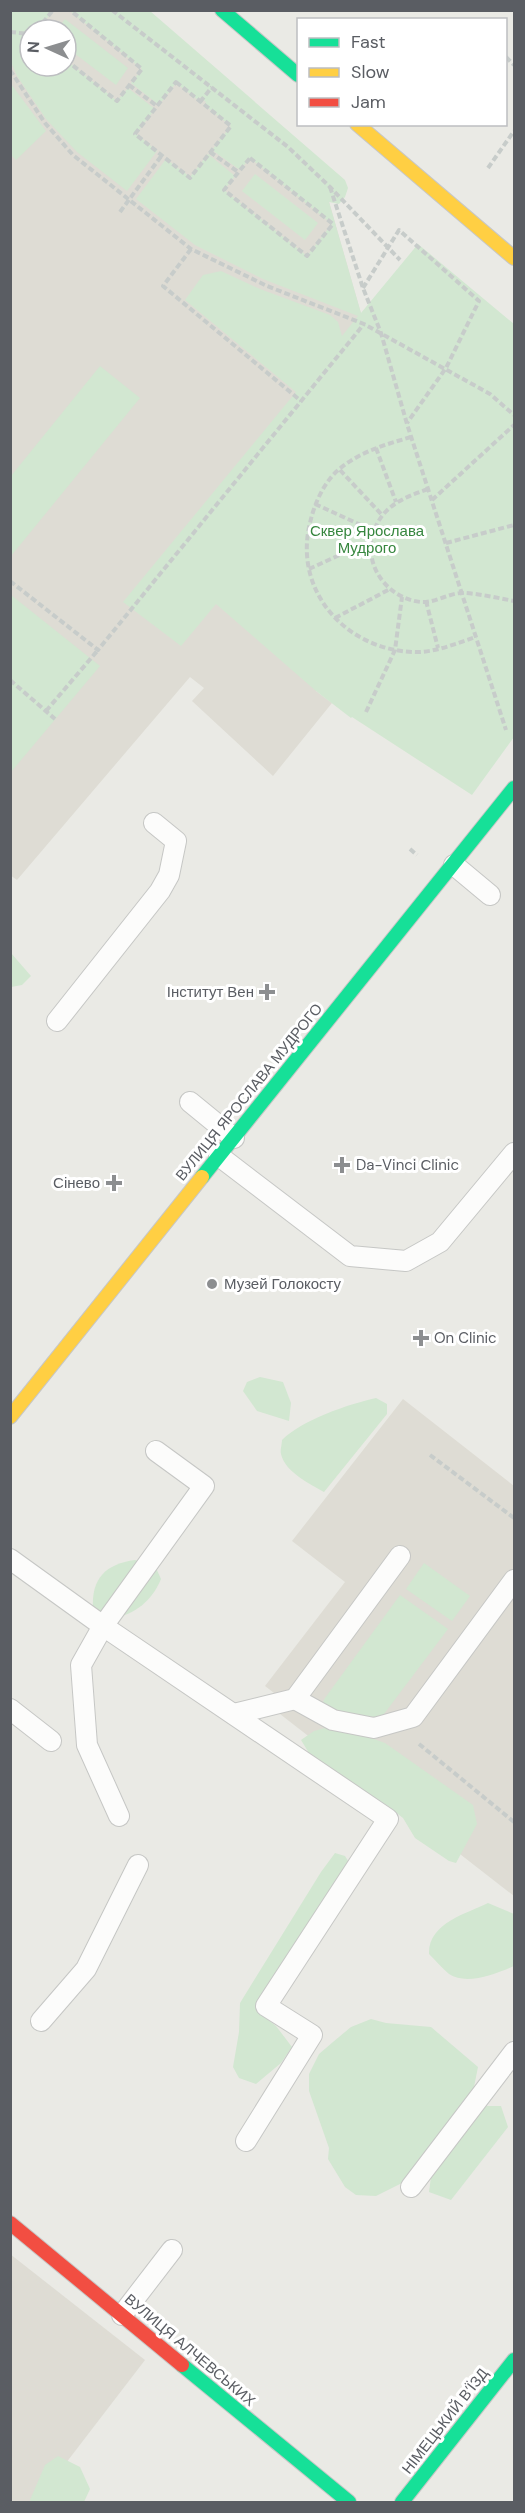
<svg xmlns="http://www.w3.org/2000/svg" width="525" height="2513" viewBox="0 0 525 2513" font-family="'DM Sans',sans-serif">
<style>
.education{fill:#dedcd4;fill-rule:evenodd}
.green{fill:#d2e7d1}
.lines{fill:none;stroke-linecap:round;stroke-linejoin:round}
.lane-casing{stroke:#c6c7c5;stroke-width:22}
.fast-casing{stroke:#c7c7c6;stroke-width:16}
.slow-casing{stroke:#c7c7c6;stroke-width:16}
.jam-casing{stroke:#c7c7c6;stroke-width:16}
.path{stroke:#c7ccca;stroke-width:4;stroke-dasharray:6 3;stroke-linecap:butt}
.lane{stroke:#fcfcfb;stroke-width:20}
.fast{stroke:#16e098;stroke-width:14}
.slow{stroke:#ffcf43;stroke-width:14}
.jam{stroke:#f24e42;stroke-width:14}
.poi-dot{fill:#8c8e90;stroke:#fff;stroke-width:2}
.labels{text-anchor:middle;stroke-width:6;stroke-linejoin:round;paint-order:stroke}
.park-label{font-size:15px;fill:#36863e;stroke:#fff}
.poi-label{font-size:15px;fill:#5a5d63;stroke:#fff;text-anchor:start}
.street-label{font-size:15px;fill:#5a5d63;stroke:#fff}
</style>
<rect width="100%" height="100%" fill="#eaeae5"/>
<g class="education">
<path d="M 10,11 L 92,11 L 326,191 L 362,317 L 316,691 L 332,703 L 273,776 L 192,701 L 204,688 L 190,677 L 17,880 L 10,875 ZM 30,30 L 66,30 L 66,66 L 30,66 Z"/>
<polygon points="403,1399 514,1486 514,1896 280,1714 278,1696 265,1686 345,1582 292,1541"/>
<polygon points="10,2254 145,2360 36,2502 11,2502"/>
</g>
<g class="green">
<polygon points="10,11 53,11 37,30 30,30 30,66 66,66 66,60 117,101 128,88 155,109 136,134 157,151 127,191 77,152 46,119 17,76 11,62"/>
<polygon points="70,11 150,11 345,180 348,188 345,197 339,204 329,202 361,313 418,244 514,324 514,737 472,795 352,717 351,718 316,691 216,604 181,646 123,602 296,392 185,300 203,275 221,271 260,289 330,315 338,322 342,336 358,316 263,279 195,245 136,199 166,159 190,177 208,154 235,176 224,190 307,256 332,224 250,158 240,170 212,150 231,126 204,105 206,102 200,97 198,100 176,83 159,105 131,83 142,69"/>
<polygon points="65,19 128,68 116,85 66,47 66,30 57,30"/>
<polygon points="11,84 46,131 16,160 11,155"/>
<polygon points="255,174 318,223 305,240 242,191"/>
<polygon points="100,366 140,398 11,556 11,476"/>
<polygon points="11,595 100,666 11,772"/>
<polygon points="11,953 31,976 22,985 11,987"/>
<polygon points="260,1377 283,1382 291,1403 289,1421 257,1411 243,1391 247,1382"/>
<path d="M 376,1398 L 387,1404 L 387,1414 L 324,1492 C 310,1484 285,1472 281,1454 C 280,1450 282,1444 282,1440 C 302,1420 349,1404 376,1398 Z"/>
<path d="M 135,1560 L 156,1568 L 161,1579 C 152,1601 135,1614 112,1619 L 93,1609 C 91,1578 106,1564 135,1560 Z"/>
<polygon points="424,1563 470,1596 452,1621 406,1589"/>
<polygon points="400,1595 448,1629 381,1718 347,1715 321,1706 325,1698"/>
<polygon points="325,1728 346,1729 385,1743 473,1805 477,1824 456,1863 449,1861 415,1838 403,1818 388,1806 312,1758 301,1740 314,1731"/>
<polygon points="335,1853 345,1856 350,1864 261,2014 276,2026 292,2047 281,2063 256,2084 239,2078 233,2067 239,2032 240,2003 321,1872"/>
<path d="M 488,1903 L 514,1914 L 514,1966 C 497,1973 467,1986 449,1974 C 442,1968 435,1960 429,1954 C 428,1923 466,1914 488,1903 Z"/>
<polygon points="371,2019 386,2023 431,2027 478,2067 473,2092 410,2179 376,2196 356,2195 345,2187 328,2159 329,2148 309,2091 309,2074 319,2054 333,2042 351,2027"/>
<polygon points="482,2106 501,2106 508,2127 451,2200 429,2192 431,2177"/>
<polygon points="58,2456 80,2467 90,2489 84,2502 32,2502 30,2500 45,2465"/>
</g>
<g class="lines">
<g class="lane-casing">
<g id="lane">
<polyline points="454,865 490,895"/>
<polyline points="57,1021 160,891 169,875 176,841 154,823"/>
<polyline points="190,1102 234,1138"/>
<polyline points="219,1156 350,1256 406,1261 440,1242 514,1153"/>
<polyline points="10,1559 103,1626 388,1819 266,2006 312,2035 246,2141"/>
<polyline points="295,1699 333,1720 374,1728 413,1717 514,1580"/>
<polyline points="10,1709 51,1741"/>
<polyline points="234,1714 295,1699 400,1556"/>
<polyline points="119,1816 87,1745 81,1665 103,1626 204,1486 156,1451"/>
<polyline points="41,2021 86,1969 138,1865"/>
<polyline points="411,2187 514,2052"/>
<polyline points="122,2315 172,2250"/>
</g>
</g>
<g class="fast-casing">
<g id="fast">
<polyline points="222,10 298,75"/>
<polyline points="202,1177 514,788"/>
<polyline points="182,2365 349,2502"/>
<polyline points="402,2502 514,2360"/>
</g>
</g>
<g class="slow-casing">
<g id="slow">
<polyline points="357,124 514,258"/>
<polyline points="10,1417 202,1177"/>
</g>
</g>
<g class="jam-casing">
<polyline id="jam" points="10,2223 182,2365"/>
</g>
<g class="path">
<polyline points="112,10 288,147 330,187 400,260"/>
<polyline points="37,30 53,10"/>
<polyline points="10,32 30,34"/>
<polyline points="506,57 514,65"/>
<polyline points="66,60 117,101 142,69 70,10"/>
<polyline points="10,70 45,123 73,155 191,249 267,286 364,324 490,394 514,415"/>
<polygon points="176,82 231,126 190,178 135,134"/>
<polyline points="129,85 157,106"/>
<polyline points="200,102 212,87"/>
<polyline points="210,152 238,172"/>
<polygon points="250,158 333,224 307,256 224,190"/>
<polyline points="488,168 514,131"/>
<polyline points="330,187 363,288 381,333 407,424 506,730"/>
<polyline points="120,212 162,155"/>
<polyline points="191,249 163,286 301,401"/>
<polyline points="363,288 399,230 479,301 446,368 407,423"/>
<path d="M 411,437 C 384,445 355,453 334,474 C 322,487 314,505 310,523 C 293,591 346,650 414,652 C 434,653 457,643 476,637"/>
<polyline points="376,448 396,502"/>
<polyline points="340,470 382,515"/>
<path d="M 428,489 C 402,498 380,507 372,537 C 365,568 389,599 421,602 C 436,603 450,592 465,593 C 481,594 498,598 514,601"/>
<polyline points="432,500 514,425"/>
<polyline points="315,504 374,531"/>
<polyline points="446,543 514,525"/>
<polyline points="309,569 372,540"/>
<polyline points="10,581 98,650 364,324"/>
<polyline points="426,601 438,648"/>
<polyline points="335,618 390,589"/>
<polyline points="10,680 55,719"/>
<polyline points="46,711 98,650"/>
<polyline points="366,712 395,650 402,597"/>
<polyline points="410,849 417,855"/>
<polyline points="430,1455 514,1518"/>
<polyline points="419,1744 514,1822"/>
</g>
<use href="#lane" class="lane"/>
<use href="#fast" class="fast"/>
<use href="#slow" class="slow"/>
<use href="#jam" class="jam"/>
</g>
<g class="poi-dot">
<path d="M264 983h6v6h6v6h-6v6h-6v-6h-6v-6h6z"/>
<path d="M339 1156h6v6h6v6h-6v6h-6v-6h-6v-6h6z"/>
<path d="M111 1174h6v6h6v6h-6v6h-6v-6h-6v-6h6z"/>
<circle cx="212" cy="1284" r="6"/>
<path d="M418 1329h6v6h6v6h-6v6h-6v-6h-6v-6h6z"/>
</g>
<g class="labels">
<g class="park-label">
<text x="367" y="536">Сквер Ярослава<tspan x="367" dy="17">Мудрого</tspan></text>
</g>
<g class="poi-label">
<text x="254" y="997" text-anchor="end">Інститут Вен</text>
<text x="356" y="1170">Da-Vinci Сlinic</text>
<text x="100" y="1188" text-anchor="end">Сінево</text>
<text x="224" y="1289">Музей Голокосту</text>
<text x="434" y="1343">On Clinic</text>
</g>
<g class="street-label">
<text transform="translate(249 1092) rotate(-51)" y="5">ВУЛИЦЯ ЯРОСЛАВА МУДРОГО</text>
<text transform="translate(190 2350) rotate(40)" y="5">ВУЛИЦЯ АЛЧЕВСЬКИХ</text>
<text transform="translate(445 2421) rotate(-52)" y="5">НІМЕЦЬКИЙ В’ЇЗД</text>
</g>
</g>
<rect width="525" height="2513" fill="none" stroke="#5a5d63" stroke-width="24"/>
<rect x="297" y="18" width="210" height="108" fill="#ffffff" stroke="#bdbec1" stroke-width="1.5"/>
<rect x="309" y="38" width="30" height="9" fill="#16e098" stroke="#bdbec1" stroke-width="1.5"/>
<text x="351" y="48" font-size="18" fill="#5a5d63">Fast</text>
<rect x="309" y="68" width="30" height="9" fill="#ffcf43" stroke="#bdbec1" stroke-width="1.5"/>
<text x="351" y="78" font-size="18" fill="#5a5d63">Slow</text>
<rect x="309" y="98" width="30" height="9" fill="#f24e42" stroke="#bdbec1" stroke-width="1.5"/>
<text x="351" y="108" font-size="18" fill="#5a5d63">Jam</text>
<g transform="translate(48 48) rotate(274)"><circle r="28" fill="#ffffff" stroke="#bdbec1" stroke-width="1.5"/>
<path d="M0-4.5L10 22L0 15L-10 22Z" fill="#8c8e90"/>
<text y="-9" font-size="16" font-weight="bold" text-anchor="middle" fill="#5a5d63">N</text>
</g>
</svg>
